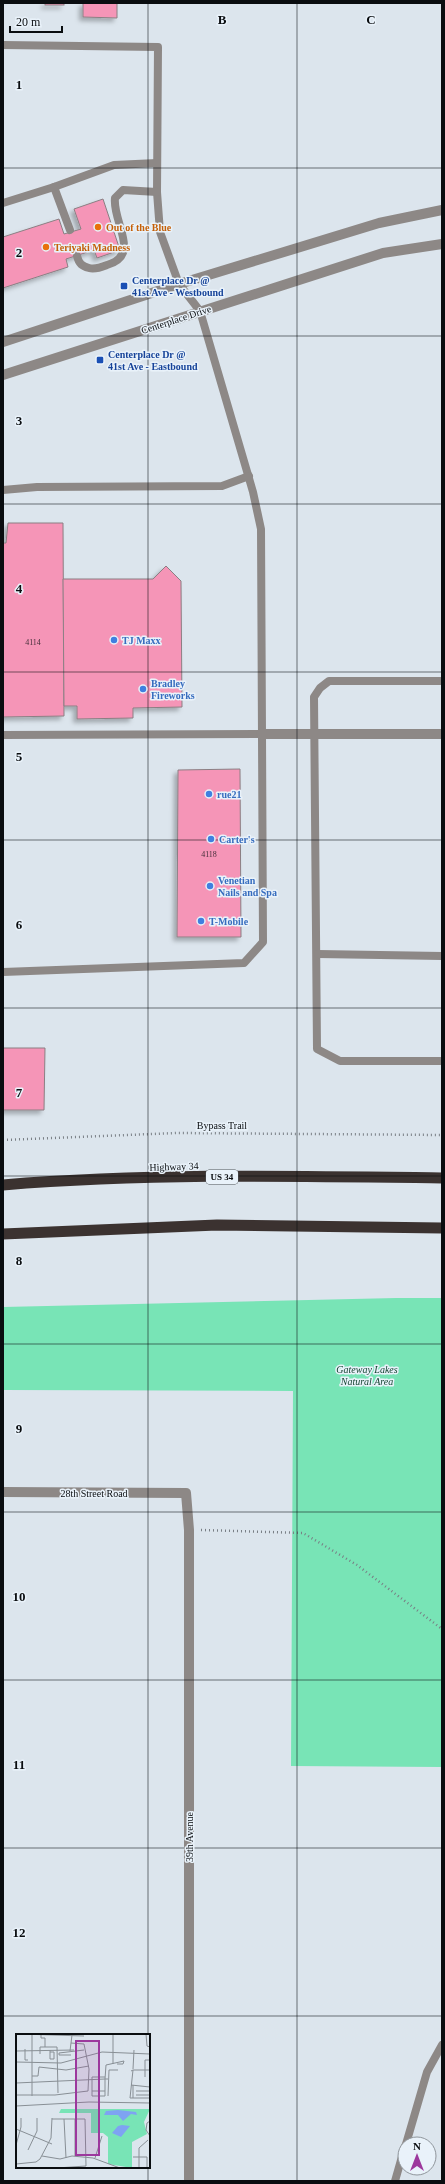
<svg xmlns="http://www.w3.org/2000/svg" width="445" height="2184" viewBox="0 0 445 2184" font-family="Georgia,serif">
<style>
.green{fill:#78e4b6}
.building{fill:#f595b7;stroke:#8b7f83;filter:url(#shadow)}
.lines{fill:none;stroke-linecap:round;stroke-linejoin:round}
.path{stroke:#787e84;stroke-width:2.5;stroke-dasharray:1 3;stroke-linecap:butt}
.service{stroke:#8d8886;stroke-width:8}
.minor{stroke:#8d8886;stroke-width:10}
.tertiary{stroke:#8d8886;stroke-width:10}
.trunk{stroke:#3b3230;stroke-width:11}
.grid{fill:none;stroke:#0a0d10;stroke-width:1;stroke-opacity:0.55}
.food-dot{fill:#e8710a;stroke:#e9f2fa;stroke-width:1.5}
.transit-dot{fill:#1a4fb4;stroke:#e9f2fa;stroke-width:1.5}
.shop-dot{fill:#3f7fe0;stroke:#e9f2fa;stroke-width:1.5}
.labels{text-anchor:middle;stroke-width:3;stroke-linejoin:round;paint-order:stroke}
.number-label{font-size:8px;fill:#452f3a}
.shield{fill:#e9f2fa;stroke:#4d5256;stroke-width:1}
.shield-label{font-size:9px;font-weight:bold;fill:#0a0d10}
.food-label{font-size:10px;font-weight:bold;fill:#c56008;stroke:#e9f2fa;text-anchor:start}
.transit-label{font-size:10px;font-weight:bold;fill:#164399;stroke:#e9f2fa;text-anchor:start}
.street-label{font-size:10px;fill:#0a0d10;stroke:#e9f2fa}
.shop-label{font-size:10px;font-weight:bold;fill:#366cbe;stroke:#e9f2fa;text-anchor:start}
.park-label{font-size:10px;font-style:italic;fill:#154532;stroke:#e9f2fa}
.inset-road{fill:none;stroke:#888f95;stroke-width:1}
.view{fill:#9c389d;fill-opacity:0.15;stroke:#9c389d;stroke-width:2}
.inset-edge{fill:none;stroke:#0a0d10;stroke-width:2}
.grid-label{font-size:13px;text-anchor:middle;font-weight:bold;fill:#0a0d10;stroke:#e9f2fa;stroke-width:3;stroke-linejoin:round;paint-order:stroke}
</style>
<defs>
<filter id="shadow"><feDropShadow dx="-3.5" dy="3.5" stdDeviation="2" flood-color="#0004"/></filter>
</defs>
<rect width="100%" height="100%" fill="#dce5ed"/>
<polygon class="green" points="396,1298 442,1298 442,1767 291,1766 293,1391 3,1390 3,1307"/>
<g class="building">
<rect x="45" y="3" width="19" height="2"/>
<polygon points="83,3 117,3 117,18 83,17"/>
<polygon points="103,199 120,250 97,258 94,250 66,259 68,267 3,288 3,237 59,219 64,234 81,229 74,209"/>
<polygon points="8,523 63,523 64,716 3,717 3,543 6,543"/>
<polygon points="166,566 181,581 182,707 133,708 133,718 77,719 77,706 64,706 63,579 153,579"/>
<polygon points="240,769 241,937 177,937 178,770"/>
<polygon points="3,1048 45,1048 44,1110 3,1110"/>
</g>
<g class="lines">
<g class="path">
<polyline points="3,1140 177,1133 442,1135"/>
<polyline points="201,1530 303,1533 357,1565 442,1629"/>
</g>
<g class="service">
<polyline points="3,45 158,47 157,192 160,232 179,284 200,311 253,492 261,529 263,942 244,963 3,972"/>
<polyline points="54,187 70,230"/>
<polyline points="3,203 54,187 114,165 157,163"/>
<path d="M 77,256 C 79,264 82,266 89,268 C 95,270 102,267 107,265 C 142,255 112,222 115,198 L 123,190 L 157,192"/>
<polyline points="3,490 37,487 222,486 249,476"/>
<polyline points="442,681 329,681 320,688 314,697 317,1049 340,1061 442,1061"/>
<polyline points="3,735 261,734"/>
<polyline points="318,954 442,956"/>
<polyline points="406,2144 427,2072 442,2045"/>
<polyline points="395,2181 405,2146"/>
</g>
<g class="minor">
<polyline points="261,734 442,734"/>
<polyline points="3,1492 186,1493 189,1530 189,2181"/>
</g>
<g class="tertiary">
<polyline points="3,342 179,284 379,223 442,210"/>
<polyline points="3,375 383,253 442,244"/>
</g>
<g class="trunk">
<path d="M 3,1185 C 149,1173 296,1176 442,1178"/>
<polyline points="3,1234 217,1225 442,1228"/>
</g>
</g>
<path class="grid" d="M 148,3 L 148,2035M 297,3 L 297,2181M 3,168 L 442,168M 3,336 L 442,336M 3,504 L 442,504M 3,672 L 442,672M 3,840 L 442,840M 3,1008 L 442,1008M 3,1176 L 442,1176M 3,1344 L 442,1344M 3,1512 L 442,1512M 3,1680 L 442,1680M 3,1848 L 442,1848M 3,2016 L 442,2016M 148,2167 L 148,2181"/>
<g class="food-dot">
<circle cx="98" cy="227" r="4"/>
<circle cx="46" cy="247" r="4"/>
</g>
<g class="transit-dot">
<rect x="120" y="282" width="8" height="8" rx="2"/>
<rect x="96" y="356" width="8" height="8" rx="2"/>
</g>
<g class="shop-dot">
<circle cx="114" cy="640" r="4"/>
<circle cx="143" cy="689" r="4"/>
<circle cx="209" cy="794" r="4"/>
<circle cx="211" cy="839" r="4"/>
<circle cx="210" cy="886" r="4"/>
<circle cx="201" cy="921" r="4"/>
</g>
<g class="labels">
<g class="number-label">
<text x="33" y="645">4114</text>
<text x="209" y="857">4118</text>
</g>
<rect class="shield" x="206" y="1170" width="32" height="14" rx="3"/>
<g class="shield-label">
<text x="222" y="1180">US 34</text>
</g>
<g class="food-label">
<text x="106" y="231">Out of the Blue</text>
<text x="54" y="251">Teriyaki Madness</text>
</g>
<g class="transit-label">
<text x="132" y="284">Centerplace Dr @<tspan x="132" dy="12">41st Ave - Westbound</tspan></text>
<text x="108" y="358">Centerplace Dr @<tspan x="108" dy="12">41st Ave - Eastbound</tspan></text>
</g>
<g class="street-label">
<text transform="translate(176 319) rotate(-18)" y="4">Centerplace Drive</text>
<text x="222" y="1129">Bypass Trail</text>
<text transform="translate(174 1166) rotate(-2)" y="4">Highway 34</text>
<text x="94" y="1497">28th Street Road</text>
<text transform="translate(189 1837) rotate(-90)" y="4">39th Avenue</text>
</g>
<g class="shop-label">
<text x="122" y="644">TJ Maxx</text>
<text x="151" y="687">Bradley<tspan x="151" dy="12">Fireworks</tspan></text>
<text x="217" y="798">rue21</text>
<text x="219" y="843">Carter's</text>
<text x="218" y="884">Venetian<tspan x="218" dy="12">Nails and Spa</tspan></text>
<text x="209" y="925">T-Mobile</text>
</g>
<g class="park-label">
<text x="367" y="1373">Gateway Lakes<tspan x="367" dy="12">Natural Area</tspan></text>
</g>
</g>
<g transform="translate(16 2034)">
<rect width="134" height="134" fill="#dce5ed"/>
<path d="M 45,75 L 134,75 L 128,88 L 131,100 L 116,108 L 116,134 L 92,130 L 92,103 L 87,99 L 75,99 L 75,79 L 43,79 Z" fill="#78e4b6"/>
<path d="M 102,76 L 120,78 L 121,81 L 115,80 L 107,87 L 102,81 L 88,81 L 90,77 ZM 102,92 L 106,91 L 114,92 L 105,103 L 96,99 Z" fill="#7ea3f2"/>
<path class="inset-road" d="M 5,0 L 68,2M 130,0 L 131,12 L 134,13M 25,1 L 25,4 L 29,4 L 29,13M 9,15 L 9,26 L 12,26M 0,17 L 58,16M 54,17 L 56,1M 34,18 L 38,18 L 38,25 L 34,25 L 34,16M 43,19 L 68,16M 43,19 L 43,21 L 55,21M 24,20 L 24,13 L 41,13 L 42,59M 0,28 L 45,29 L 86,18 L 134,20M 97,30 L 97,0M 117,35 L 118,16M 117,36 L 134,36M 115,37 L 117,36 L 114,64 L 134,64M 16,42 L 22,42 L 23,33 L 50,36 L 73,32M 89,43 L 76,43 L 76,62 L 89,62 L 89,45 L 92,45M 129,43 L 129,26 L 134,26M 0,49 L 89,45 L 90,31 L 108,27 L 107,30 L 101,30M 115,51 L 134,53M 117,51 L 117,64M 76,57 L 89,57M 120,57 L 133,57M 0,61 L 39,61 L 72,57 L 73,35 L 68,10 L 55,9M 120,61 L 133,61M 16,62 L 16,0M 92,62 L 93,36 L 102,36M 0,72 L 73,68 L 134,69M 36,85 L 69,85 L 70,132 L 41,134M 48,85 L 50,124M 59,85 L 59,122M 134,87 L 131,89 L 130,96 L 134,102M 0,95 L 36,110M 0,111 L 5,93 L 5,84M 12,116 L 21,97 L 21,84M 26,122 L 44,125 L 56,122 L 77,124 L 104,134M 117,123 L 131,123 L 131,134M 79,124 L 86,102M 0,130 L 20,128 L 24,125 L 35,104 L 36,84M 123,134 L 123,114 L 132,106"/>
<path class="view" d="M 60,7 L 83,7 L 83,121 L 60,121 Z"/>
<rect width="134" height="134" class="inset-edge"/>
</g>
<g class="grid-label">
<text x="222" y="24">B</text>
<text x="371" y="24">C</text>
<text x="19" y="89">1</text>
<text x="19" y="257">2</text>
<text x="19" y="425">3</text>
<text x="19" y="593">4</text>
<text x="19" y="761">5</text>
<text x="19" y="929">6</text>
<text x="19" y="1097">7</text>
<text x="19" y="1265">8</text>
<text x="19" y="1433">9</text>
<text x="19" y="1601">10</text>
<text x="19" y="1769">11</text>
<text x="19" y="1937">12</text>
</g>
<rect width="445" height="2184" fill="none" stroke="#0a0d10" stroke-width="8"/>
<g transform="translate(417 2156)"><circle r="19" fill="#e9f2fa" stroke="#90969c"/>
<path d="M0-3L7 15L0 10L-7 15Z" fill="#9c389d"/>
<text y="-6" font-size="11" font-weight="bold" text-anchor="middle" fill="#0a0d10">N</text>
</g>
<path d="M10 26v6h52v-6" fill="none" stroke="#0a0d10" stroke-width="2"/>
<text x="16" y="26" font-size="12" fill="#0a0d10" stroke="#e9f2fa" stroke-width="3" paint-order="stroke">20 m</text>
</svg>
